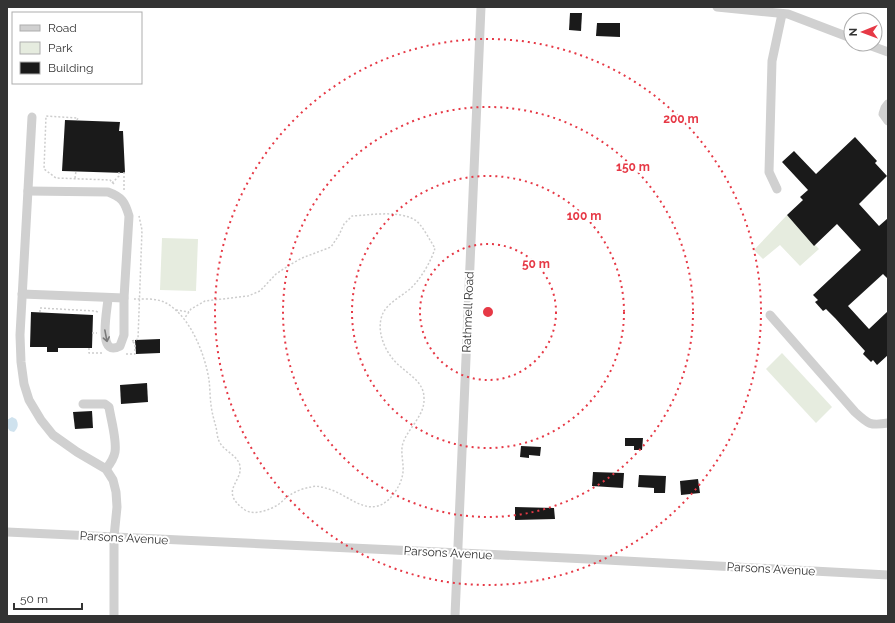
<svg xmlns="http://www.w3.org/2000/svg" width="895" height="623" viewBox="0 0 895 623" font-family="Raleway,sans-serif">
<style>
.green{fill:#e6ecdf}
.water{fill:#cfe2ee}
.building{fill:#1a1a1a}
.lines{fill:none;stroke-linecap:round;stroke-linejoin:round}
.path{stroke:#cdcdcd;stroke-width:1.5;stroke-dasharray:2 2;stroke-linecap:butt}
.minor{stroke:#d0d0d0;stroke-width:9}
.oneway{stroke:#7a7a7a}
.ring{fill:none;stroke:#e63946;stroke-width:2;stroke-dasharray:2 4}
.labels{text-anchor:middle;stroke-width:4;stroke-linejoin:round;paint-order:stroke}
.street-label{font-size:12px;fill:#333;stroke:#fff}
.centre{fill:#e63946;stroke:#fff;stroke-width:2}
.ring-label{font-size:12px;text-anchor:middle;font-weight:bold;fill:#e63946;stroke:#fff;stroke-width:4;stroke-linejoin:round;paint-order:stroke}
</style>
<rect width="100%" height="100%" fill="#fff"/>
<g class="green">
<polygon points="787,215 819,249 800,266 780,245 763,259 754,250"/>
<polygon points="162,238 198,239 196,291 160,290"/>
<polygon points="782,353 832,407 816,423 766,369"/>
</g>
<path class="water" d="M 12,417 L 16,419 C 19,424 18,428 14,432 L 10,431 L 7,427 L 7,420 Z"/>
<g class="building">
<polygon points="570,13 582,13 581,31 569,30"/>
<polygon points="597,23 620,23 620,37 596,36"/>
<polygon points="65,120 120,122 119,131 123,131 125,173 62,171"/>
<polygon points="855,137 877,161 875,163 887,176 859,204 879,226 888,218 888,279 883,274 848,306 869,329 888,311 888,355 877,365 873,360 871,362 863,354 865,351 835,318 826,309 823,311 815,302 818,300 813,295 861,250 837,224 814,246 787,215 803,200 800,197 808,190 782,162 794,151 816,174"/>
<polygon points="31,312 93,315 92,348 58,348 58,352 47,352 47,347 30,347"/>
<polygon points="160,339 160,353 136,354 135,340"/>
<polygon points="147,383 148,402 121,404 120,385"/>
<polygon points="92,411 93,428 75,429 73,412"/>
<polygon points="625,438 643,438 642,450 634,450 634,446 625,446"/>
<polygon points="521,446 541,447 540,456 529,455 529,458 520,457"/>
<polygon points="593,472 624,473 623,488 592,486"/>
<polygon points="639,475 666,476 665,493 654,493 654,488 638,487"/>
<polygon points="698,479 700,493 681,495 680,481"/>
<polygon points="515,507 554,508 555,519 515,520"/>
</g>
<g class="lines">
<g class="path">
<polyline points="77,120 78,118 46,116 44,169 56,178 110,180 114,184"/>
<polyline points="124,172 124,190"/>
<polyline points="75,178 76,171"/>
<polyline points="112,183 119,176 119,172"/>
<path d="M 134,299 C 144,299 157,298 166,303 C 190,316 205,354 209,380 C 210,388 210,397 211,405 C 212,413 214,420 216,427 C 217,431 217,437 219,441 C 223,451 238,455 240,466 C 243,482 218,491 245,510 C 254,516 270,510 279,504 C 283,501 286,497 290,495 C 296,491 304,488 311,487 C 318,485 325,488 332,490 C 354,499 372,520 393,495 C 398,488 402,481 403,472 C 404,463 400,452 403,443 C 408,428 425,416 424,398 C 424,383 411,376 401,367 C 388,357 377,336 381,319 C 384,304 400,298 411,288 C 420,280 432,260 435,248 C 430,241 422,224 415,220 C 399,210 370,215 352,216 L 344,224 L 339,235 L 331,247 L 302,258 L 288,266 L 276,274 L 260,291 L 248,296 L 205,301 L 191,309 L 184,319"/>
<polyline points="176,310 189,312"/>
<polyline points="40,312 40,308 95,311 98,312"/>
<polyline points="92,333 97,333"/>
<polyline points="132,341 138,339 142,230 139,216"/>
<polyline points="89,348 89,353 104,353"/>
<polyline points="126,354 135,354 135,344 132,341"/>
</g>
<g class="minor">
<polyline points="717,7 788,14 851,38"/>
<polyline points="866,44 888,52"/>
<polyline points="888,104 885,108 883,114 888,121"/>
<polyline points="32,117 20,335 21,362 24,384 29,400 41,420 53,435 77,452 106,469 113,480 116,492 117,507 114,537 114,616"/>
<polyline points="777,189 769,172 772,61 782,14"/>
<path d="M 28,191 L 108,192 C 122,197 125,202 129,216 L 124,298 L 124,335 L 120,346 C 96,359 108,307 108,298"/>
<polyline points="22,294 124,298"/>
<path d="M 770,315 L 855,412 C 868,424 870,426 888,423"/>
<path d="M 83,404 L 105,404 L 109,407 C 111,420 117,440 115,452 C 114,458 110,464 106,469"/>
<polyline points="7,532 588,559 888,575"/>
<polyline points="455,616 481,7"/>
</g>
</g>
<defs><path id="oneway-shaft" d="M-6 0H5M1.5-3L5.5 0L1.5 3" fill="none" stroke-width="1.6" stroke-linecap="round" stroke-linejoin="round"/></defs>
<use class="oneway" href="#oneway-shaft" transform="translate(106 336) rotate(79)"/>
<g class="ring">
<circle cx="488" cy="312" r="68"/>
<circle cx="488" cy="312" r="136"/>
<circle cx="488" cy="312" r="205"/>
<circle cx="488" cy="312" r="273"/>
</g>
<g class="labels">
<g class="street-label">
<text transform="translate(468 312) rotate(-88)" y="4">Rathmell Road</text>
<text transform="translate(124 538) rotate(3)" y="4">Parsons Avenue</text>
<text transform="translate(448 553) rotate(3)" y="4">Parsons Avenue</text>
<text transform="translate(771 569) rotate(3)" y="4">Parsons Avenue</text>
</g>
</g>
<circle cx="488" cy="312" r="6" class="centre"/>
<g class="ring-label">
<text x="681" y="123">200 m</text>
<text x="633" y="171">150 m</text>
<text x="584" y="220">100 m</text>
<text x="536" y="268">50 m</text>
</g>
<rect width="895" height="623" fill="none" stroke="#333333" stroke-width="16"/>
<rect x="12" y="12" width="130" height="72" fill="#ffffff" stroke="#adadad"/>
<rect x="20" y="25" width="20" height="6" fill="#d0d0d0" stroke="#adadad"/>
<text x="48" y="32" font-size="12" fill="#333333">Road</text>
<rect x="20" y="42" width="20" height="12" fill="#e6ecdf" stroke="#adadad"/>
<text x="48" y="52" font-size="12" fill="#333333">Park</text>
<rect x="20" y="62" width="20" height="12" fill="#1a1a1a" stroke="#adadad"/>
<text x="48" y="72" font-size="12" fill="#333333">Building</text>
<g transform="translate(863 32) rotate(269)"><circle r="19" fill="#ffffff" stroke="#adadad"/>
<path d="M0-3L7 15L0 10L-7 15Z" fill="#e63946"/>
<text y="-6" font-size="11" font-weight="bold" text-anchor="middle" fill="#333333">N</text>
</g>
<path d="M14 603v6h68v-6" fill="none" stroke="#333333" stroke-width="2"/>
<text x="20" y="603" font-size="12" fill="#333333" stroke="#ffffff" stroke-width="3" paint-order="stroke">50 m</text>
</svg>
